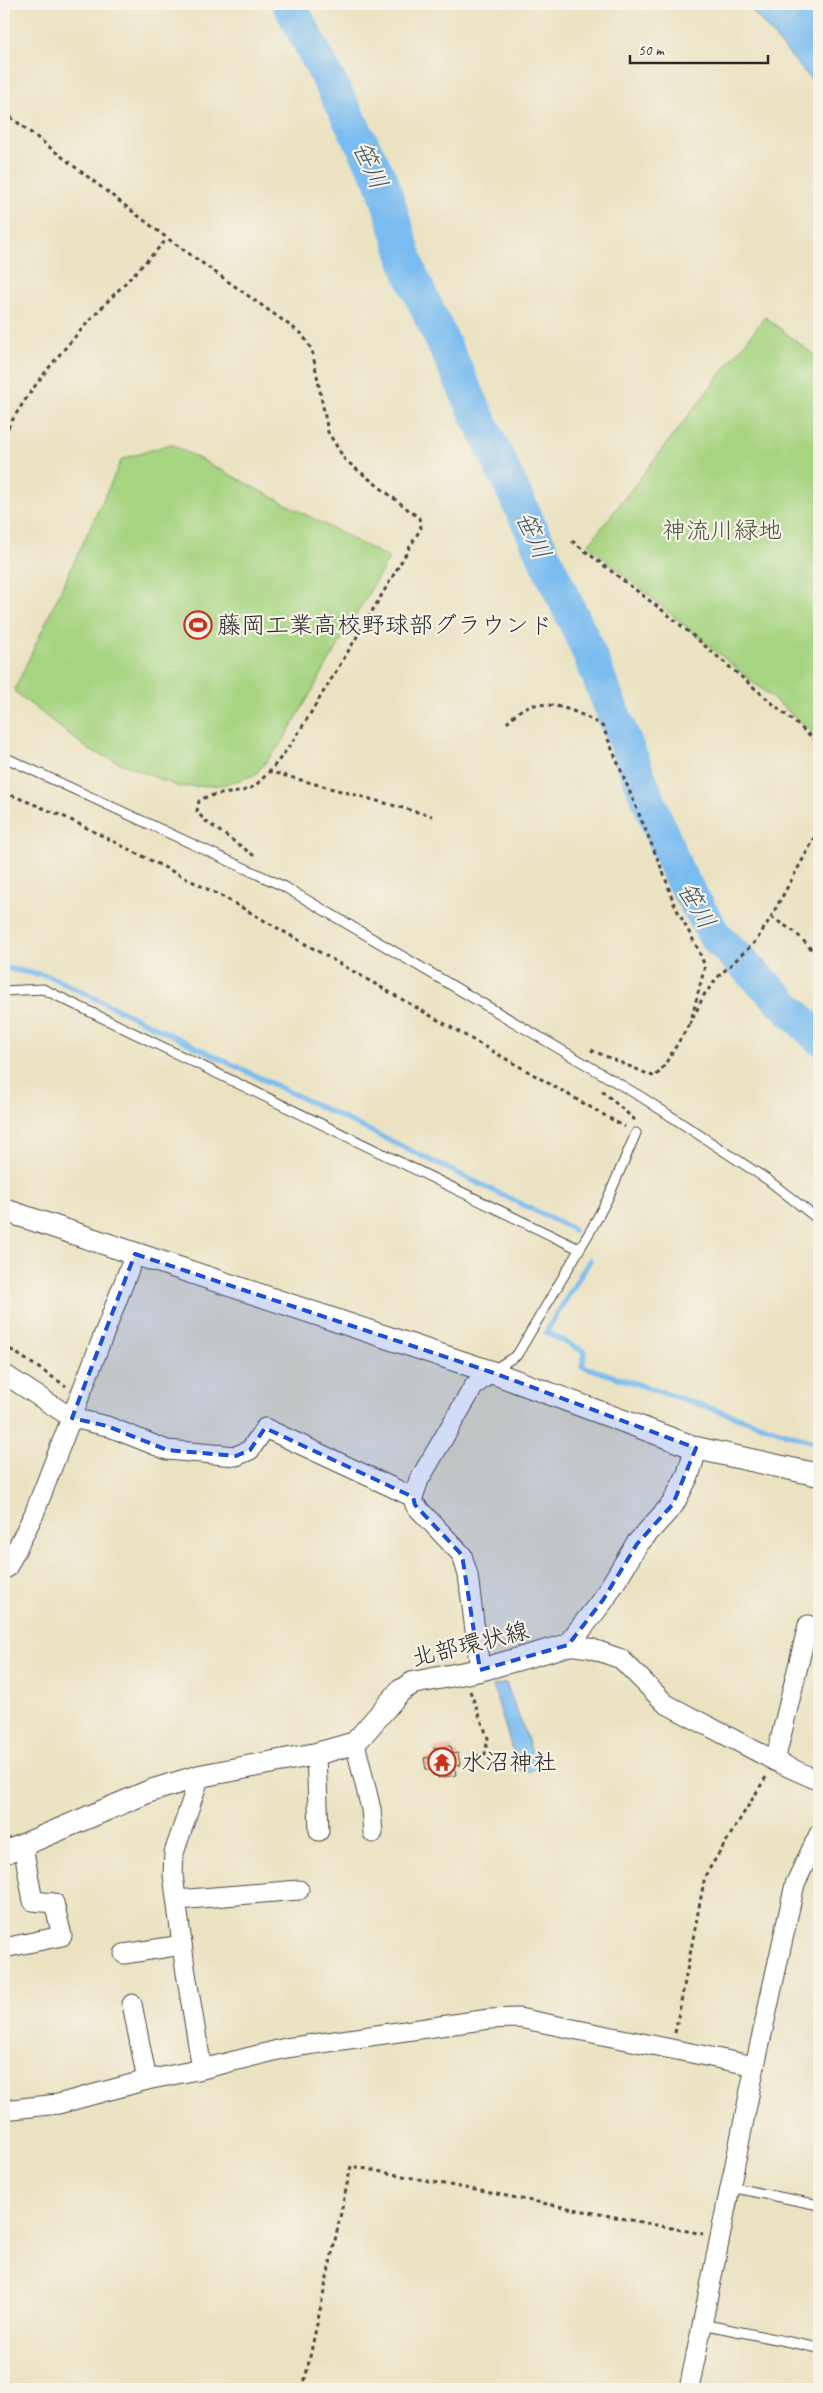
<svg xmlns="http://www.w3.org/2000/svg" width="823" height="2393" viewBox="0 0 823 2393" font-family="Caveat,'Klee One',sans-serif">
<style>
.green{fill:#a6d481;stroke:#688056}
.water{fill:#7abcf0;stroke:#52748e}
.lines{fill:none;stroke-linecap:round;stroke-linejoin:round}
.stream{stroke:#7abcf0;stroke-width:5.5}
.river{stroke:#7abcf0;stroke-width:34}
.building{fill:#edac8b}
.service-casing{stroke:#484642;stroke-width:11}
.minor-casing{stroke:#484642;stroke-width:21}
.tertiary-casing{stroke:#484642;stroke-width:24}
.path{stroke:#484642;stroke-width:3;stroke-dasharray:4 4;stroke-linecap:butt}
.service{stroke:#fff;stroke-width:9}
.minor{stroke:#fff;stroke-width:19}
.tertiary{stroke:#fff;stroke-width:22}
.marked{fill:#1d4ed8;fill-opacity:0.2;stroke:#1d4ed8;stroke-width:4;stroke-dasharray:10 6;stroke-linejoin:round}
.labels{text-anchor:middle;stroke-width:4.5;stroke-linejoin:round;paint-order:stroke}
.park-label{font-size:24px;fill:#4a5540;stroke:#f7f3e8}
.poi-label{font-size:24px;fill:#2b2b2b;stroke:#f7f3e8;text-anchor:start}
.street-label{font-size:24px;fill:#2b2b2b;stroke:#f7f3e8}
.water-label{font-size:25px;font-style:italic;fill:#435666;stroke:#f7f3e8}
</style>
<rect width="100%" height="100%" fill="#f7f3e8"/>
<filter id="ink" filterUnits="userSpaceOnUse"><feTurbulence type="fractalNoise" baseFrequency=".02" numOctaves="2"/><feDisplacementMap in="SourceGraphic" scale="10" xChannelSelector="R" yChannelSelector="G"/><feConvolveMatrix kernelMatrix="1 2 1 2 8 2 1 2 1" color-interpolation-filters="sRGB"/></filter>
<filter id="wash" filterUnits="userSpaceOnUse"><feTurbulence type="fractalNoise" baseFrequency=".0096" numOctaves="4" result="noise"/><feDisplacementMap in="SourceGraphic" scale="20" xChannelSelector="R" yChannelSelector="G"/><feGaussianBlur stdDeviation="1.12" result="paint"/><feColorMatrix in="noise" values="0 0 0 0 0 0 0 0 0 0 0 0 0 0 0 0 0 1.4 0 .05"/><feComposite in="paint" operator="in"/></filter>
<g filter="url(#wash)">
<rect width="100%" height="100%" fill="#eae2c1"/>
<g class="green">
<polygon points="765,317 819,359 819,737 588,545"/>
<polygon points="171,444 389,558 283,741 255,775 222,785 179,787 89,750 14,691 122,459"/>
</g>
<g class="water">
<polygon points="748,4 819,4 819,89 754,13"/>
<polygon points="506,1683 538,1767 528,1773 518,1769 493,1686"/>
</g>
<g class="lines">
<g class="stream">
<polyline points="4,968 49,976 571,1228 573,1231"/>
<polyline points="590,1260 546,1332 585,1352 582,1366 819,1444"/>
</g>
<polyline class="river" points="289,4 382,182 411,275 584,641 677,871 715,936 819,1038"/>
</g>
<g id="blocks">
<polygon class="building" points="451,1746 453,1754 458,1753 460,1765 454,1766 456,1775 438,1778 437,1769 426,1770 424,1758 435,1757 434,1748"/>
</g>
</g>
<g filter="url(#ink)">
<use href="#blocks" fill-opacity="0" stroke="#484642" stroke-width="1"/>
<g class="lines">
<g class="service-casing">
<g id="service">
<polyline points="4,757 283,886 643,1098 768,1180 819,1220"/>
<polyline points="4,991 43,989 579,1249"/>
<polyline points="493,1370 517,1355 592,1228 608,1198 636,1133"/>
<polyline points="730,2187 819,2205"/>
<polyline points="702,2324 819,2348"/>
</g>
</g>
<g class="minor-casing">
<g id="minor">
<polyline points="4,1374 72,1418 107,1426 167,1450 236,1456 250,1450 265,1428 413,1497"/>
<polyline points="4,1569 7,1568 34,1514 135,1254"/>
<polyline points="568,1645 590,1648 621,1659 666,1704 775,1761 819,1781"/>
<polyline points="480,1670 468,1575 462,1555 415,1505 413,1497 419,1480 474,1386 491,1372"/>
<polyline points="355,1743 371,1809 373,1833"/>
<polyline points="316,1754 319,1831"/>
<polyline points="775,1761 808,1625"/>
<polyline points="177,1900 299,1890"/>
<polyline points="4,1948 62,1936 54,1903 33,1901 23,1846"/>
<polyline points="124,1954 182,1945"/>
<polyline points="132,2004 147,2080"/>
<polyline points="202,2069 286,2048 489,2019 519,2018 755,2066"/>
<polyline points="4,2110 58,2104 147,2080 202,2069 185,1967 173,1875 174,1853 200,1776"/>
<polyline points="689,2389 755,2066 795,1884 819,1834"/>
</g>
</g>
<g class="tertiary-casing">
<g id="tertiary">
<polyline points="4,1210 491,1372 696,1448 819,1475"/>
<polyline points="4,1853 150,1791 200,1776 316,1754 355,1743 400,1691 413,1683 480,1670 568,1645 603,1600 637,1544 673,1504 688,1475 696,1448"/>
</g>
</g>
<g class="path">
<path d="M 4,112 L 167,238 L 302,334 L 312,350 L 328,432 L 345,460 L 419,518 L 421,528 C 390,581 359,634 327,686 C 308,717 286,757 259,782 C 242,799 218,788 199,801 L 197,811 L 204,820 L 256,857"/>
<path d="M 4,435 C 44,360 110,301 167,239"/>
<polyline points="572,541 671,617 819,743"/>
<path d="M 507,723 C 514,715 522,707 533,705 C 556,702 585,714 603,727 L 665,877 L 674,904 L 697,947 L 705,966 L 690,1024"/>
<polyline points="268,771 432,816"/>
<polyline points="4,792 67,818 225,898 625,1127"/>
<polyline points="771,917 795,932 819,957"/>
<polyline points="693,1018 704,995 718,977 756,941 771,917 819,830"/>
<polyline points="591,1050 655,1077 664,1066 690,1023"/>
<polyline points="602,1091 635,1120"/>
<polyline points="4,1345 66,1386"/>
<polyline points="470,1691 488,1738 485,1754 473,1757"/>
<polyline points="675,2033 705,1876 766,1777"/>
<polyline points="303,2389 351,2166 703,2234"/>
</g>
<use href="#service" class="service"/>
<use href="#minor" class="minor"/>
<use href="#tertiary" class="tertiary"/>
</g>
</g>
<path class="marked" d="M 135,1254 L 491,1372 L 696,1448 L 673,1504 L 637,1544 L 603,1600 L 568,1645 L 480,1670 L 462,1555 L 415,1505 L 413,1497 L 265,1428 L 250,1450 L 236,1456 L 167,1450 L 107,1426 L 72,1418 Z"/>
<defs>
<g id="stadium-ring" transform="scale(1.4375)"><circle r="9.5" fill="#f7f3e8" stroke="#c8321e" stroke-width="1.5"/><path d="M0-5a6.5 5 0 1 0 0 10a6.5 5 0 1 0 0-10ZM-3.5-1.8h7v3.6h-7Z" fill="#c8321e"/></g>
<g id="temple-ring" transform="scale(1.4375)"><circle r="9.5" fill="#f7f3e8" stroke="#c8321e" stroke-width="1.5"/><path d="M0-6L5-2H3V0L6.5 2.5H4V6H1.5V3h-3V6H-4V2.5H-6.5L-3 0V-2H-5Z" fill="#c8321e"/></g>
</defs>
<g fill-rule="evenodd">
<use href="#stadium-ring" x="198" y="625"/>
<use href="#temple-ring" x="442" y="1762"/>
</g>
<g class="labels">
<g class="park-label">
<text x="722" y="538">神流川緑地</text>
</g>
<g class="poi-label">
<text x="217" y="633">藤岡工業高校野球部グラウンド</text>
<text x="461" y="1770">水沼神社</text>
</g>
<g class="street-label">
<text transform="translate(470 1644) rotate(-14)" y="8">北部環状線</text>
</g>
<g class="water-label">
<text transform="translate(371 165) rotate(65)" y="9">笹川</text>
<text transform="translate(534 535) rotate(65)" y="9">笹川</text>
<text transform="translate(697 905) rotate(59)" y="9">笹川</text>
</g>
</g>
<rect width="823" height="2393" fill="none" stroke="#f7f3e8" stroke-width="20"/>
<path d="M630 55v8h138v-8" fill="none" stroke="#2b2b2b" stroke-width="2.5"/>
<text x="638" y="55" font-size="15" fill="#2b2b2b" stroke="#f7f3e8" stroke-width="4" paint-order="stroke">50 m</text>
</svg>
